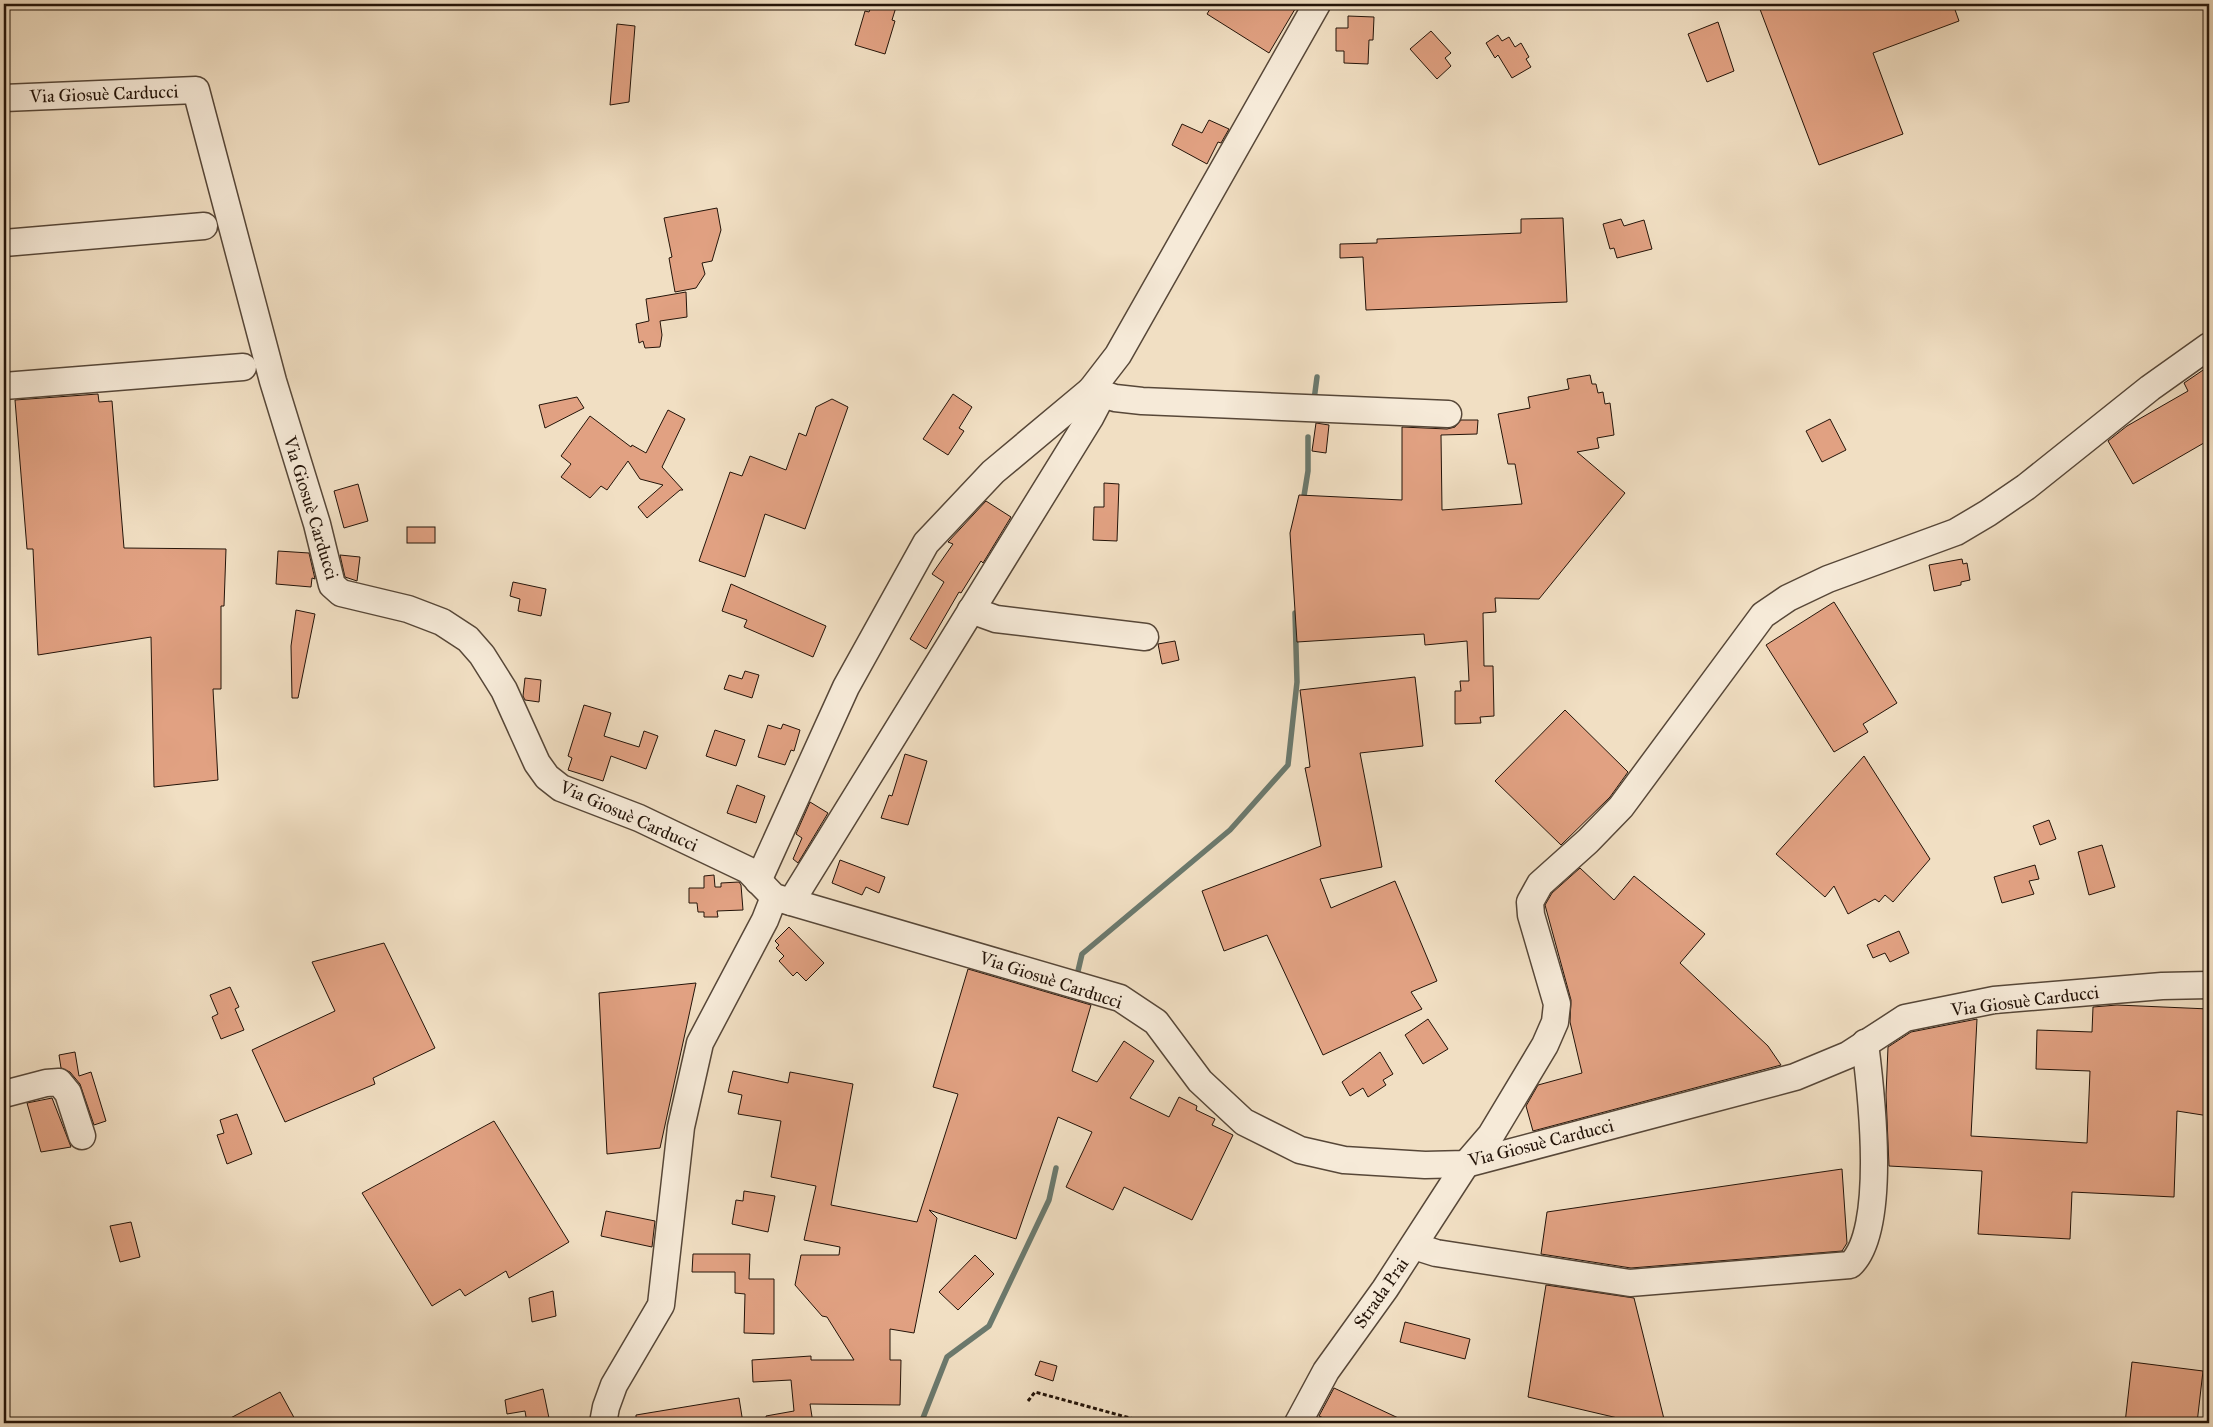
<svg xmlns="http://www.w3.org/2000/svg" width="2213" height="1427" viewBox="0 0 2213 1427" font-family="'IM FELL Great Primer',serif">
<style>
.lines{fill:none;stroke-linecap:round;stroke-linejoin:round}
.stream{stroke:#6b796d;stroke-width:5.5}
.building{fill:#e1a182;stroke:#241409}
.minor-casing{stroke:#574738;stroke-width:29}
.path{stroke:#241409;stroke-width:3;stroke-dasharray:4 2.5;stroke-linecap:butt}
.minor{stroke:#f6ead8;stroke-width:26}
.labels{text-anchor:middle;stroke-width:4.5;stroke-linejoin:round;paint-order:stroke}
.street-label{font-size:18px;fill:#241409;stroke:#f6ead8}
</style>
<rect width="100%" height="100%" fill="#f1dfc3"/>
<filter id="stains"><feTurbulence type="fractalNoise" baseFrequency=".004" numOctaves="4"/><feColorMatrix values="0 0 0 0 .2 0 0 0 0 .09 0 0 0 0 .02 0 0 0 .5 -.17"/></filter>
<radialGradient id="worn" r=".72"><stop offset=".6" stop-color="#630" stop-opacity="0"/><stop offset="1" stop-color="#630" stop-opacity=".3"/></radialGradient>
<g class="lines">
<g class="stream">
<polyline points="1314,400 1317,377"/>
<polyline points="1303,502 1308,471 1308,437"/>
<polyline points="1078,971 1082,954 1230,830 1288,765 1297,682 1295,613"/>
<polyline points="921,1423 947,1357 989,1326 1049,1200 1056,1168"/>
</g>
</g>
<g class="building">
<polygon points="872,4 897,4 892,20 895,21 885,54 855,45 865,11 869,12"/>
<polygon points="1213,4 1298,4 1269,53 1207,14"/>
<polygon points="1758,4 1953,4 1959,21 1873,53 1903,134 1819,165"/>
<polygon points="1348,16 1374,17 1373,40 1369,40 1368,64 1344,63 1344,51 1336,51 1336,28 1348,28"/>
<polygon points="1718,22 1734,71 1707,82 1688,34"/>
<polygon points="617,24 635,26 629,102 610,105"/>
<polygon points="1431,31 1451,53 1445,58 1451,66 1437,79 1410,49"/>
<polygon points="1498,35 1502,41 1509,37 1515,47 1521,43 1529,57 1526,59 1531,67 1512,78 1498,55 1495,58 1486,43"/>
<polygon points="1209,120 1229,129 1221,143 1218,142 1207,164 1172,145 1182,124 1202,133"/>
<polygon points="717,208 721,230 712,261 702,263 705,274 696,288 675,292 669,258 672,257 664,218"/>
<polygon points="1563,218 1567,302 1366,310 1363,257 1340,258 1340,244 1377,243 1377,239 1521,233 1521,219"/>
<polygon points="1621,219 1624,226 1644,220 1652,249 1617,258 1614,248 1610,249 1603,224"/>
<polygon points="686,292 687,317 660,321 662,335 660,347 645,348 643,341 639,343 636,324 649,321 646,299"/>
<polygon points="2209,366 2209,440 2133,484 2108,441 2127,426 2188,391 2184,383"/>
<polygon points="1590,375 1592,384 1596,384 1598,393 1603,392 1605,404 1610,403 1614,435 1597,438 1599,448 1577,452 1625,493 1539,599 1495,598 1496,612 1483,613 1484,666 1493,666 1494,716 1480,717 1481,723 1455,724 1455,691 1461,691 1460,681 1469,681 1467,641 1425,645 1424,634 1297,642 1290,533 1299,495 1402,500 1402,427 1447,429 1455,427 1461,420 1478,420 1477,434 1441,435 1442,510 1522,504 1515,464 1508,464 1498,414 1530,408 1528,397 1569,389 1567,379"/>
<polygon points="98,394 99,402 112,401 124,548 226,549 224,606 221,606 221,689 213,689 218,780 154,787 151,637 38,655 33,549 27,549 15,400"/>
<polygon points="953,394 972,407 959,428 964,431 948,455 923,439"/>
<polygon points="577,397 584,408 545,428 539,405"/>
<polygon points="832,399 848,407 805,529 765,514 745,577 699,561 730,472 742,476 750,456 786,470 799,433 806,436 816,407"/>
<polygon points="668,410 685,419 662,467 683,490 680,490 647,518 638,507 663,485 640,479 628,461 607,490 601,486 590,498 561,477 571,464 561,456 590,416 631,447 632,445 646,453"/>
<polygon points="1830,419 1846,450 1822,462 1806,431"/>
<polygon points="1316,423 1329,425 1326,453 1312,451"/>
<polygon points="1104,483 1119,484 1117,541 1093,540 1094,507 1104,507"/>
<polygon points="358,484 368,521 344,528 334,491"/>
<polygon points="986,501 1011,517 983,563 981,561 961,593 959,592 926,649 910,639 944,582 932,574 953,544 948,542"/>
<rect x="407" y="527" width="28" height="16"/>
<polygon points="278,551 309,553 315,579 312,578 311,587 276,584"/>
<polygon points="340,555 360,557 357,581 345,577"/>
<polygon points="1962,559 1963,564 1967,563 1970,580 1961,582 1961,585 1934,591 1929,565"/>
<polygon points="513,582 546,589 541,616 518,611 520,599 510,596"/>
<polygon points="731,584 826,626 813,657 744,627 747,620 722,611"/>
<polygon points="1834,602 1897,703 1863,724 1868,732 1834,752 1766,645"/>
<polygon points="296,610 315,614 298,698 292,698 291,646"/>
<polygon points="1175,641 1179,660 1162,664 1158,644"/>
<polygon points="745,671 759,675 752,698 724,689 729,675 742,679"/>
<polygon points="1415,677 1423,746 1360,753 1382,867 1320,879 1331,908 1395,881 1437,981 1411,992 1422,1009 1323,1055 1267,935 1224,951 1202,891 1321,846 1305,768 1310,767 1300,690"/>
<polygon points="525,678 541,680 539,702 525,700 523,696"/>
<polygon points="584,705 611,713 604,736 639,747 644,731 658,736 646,769 611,756 603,781 568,770 572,758 568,756"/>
<polygon points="1565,710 1628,772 1610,797 1561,845 1495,781"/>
<polygon points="783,724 800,730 794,751 791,750 785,765 758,757 768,725 781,729"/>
<polygon points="715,730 745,740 736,766 706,756"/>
<polygon points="905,754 927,761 908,825 881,818 889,795 892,796"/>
<polygon points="1864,756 1930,859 1893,902 1885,895 1879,902 1875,899 1848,914 1834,886 1825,897 1776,854"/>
<polygon points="737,785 765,796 756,823 727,813"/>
<polygon points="810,802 828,813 798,863 793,859 802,838 796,834"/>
<polygon points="2049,820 2056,839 2040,845 2033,826"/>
<polygon points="2102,845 2115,887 2089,895 2078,852"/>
<polygon points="840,860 885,877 879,893 866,887 862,895 832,883"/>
<polygon points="2035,865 2039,879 2029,881 2034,894 2002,903 1994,877"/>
<polygon points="1580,868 1614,900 1634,876 1705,934 1680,963 1768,1046 1781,1065 1533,1131 1526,1106 1538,1085 1582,1073 1570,1022 1571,1000 1545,905 1552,893"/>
<polygon points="714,875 715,887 721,887 721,883 739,882 741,885 743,910 717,911 718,917 704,917 704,912 698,912 697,903 689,903 689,888 704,888 704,876"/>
<polygon points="789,927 824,963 806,981 797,972 793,976 779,961 784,956 776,948 779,945 775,941"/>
<polygon points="1899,931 1909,953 1890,962 1885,953 1873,958 1867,945"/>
<polygon points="384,943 435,1048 373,1078 375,1084 285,1122 252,1050 335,1011 312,962"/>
<polygon points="968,969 1091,1005 1072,1071 1097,1082 1124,1041 1154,1061 1130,1098 1169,1117 1179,1097 1197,1106 1196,1110 1215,1119 1212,1125 1233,1135 1192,1220 1124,1187 1113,1210 1066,1187 1092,1132 1058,1117 1016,1239 929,1210 937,1218 914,1333 890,1329 890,1360 901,1360 900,1405 810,1404 813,1423 767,1423 766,1416 794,1411 791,1380 753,1382 752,1360 811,1356 811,1360 854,1360 827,1317 822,1316 795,1285 801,1255 839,1255 840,1247 804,1240 816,1186 771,1177 781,1121 738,1114 742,1095 728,1092 733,1071 788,1083 790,1072 853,1084 831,1205 917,1222 958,1094 933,1087"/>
<polygon points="696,983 660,1148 607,1154 599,993"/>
<polygon points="230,987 239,1007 235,1009 244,1030 221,1039 212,1017 218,1014 210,995"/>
<polygon points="2117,1005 2209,1009 2209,1116 2177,1111 2174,1197 2072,1192 2070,1239 1978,1234 1982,1171 1889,1166 1886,1095 1888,1047 1911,1032 1977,1019 1971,1136 2087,1143 2090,1071 2036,1069 2037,1030 2092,1032 2093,1007"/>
<polygon points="1428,1019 1448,1049 1423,1064 1405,1035"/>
<polygon points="75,1052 79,1076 91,1072 106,1121 94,1125 80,1084 70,1072 61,1068 59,1055"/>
<polygon points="1380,1052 1393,1074 1383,1080 1386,1085 1368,1097 1363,1088 1350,1096 1342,1082"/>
<polygon points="52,1098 71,1147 41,1152 27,1103"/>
<polygon points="237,1114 252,1154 227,1164 217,1135 224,1133 220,1120"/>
<polygon points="494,1121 569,1242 509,1278 506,1271 465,1296 460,1289 432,1306 362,1193"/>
<polygon points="1842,1169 1847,1243 1842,1251 1631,1268 1541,1254 1547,1212"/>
<polygon points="744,1191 775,1196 768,1232 732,1224 736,1200 743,1201"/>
<polygon points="606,1211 655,1221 652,1247 601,1236"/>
<polygon points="131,1222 140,1257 120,1262 110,1226"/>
<polygon points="693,1254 750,1254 749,1279 774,1279 774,1334 744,1333 745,1294 735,1293 735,1272 692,1272"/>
<polygon points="975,1255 994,1274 958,1310 939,1292"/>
<polygon points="1546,1285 1634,1298 1665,1423 1639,1423 1528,1397"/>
<polygon points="553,1291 556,1316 532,1322 529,1298"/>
<polygon points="1405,1322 1470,1339 1465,1359 1400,1342"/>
<polygon points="1040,1361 1057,1366 1053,1381 1035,1375"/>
<polygon points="2132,1362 2203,1371 2197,1423 2125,1423"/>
<polygon points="1334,1388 1409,1423 1334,1423 1319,1416"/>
<polygon points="543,1389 550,1423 527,1423 525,1411 507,1414 505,1400"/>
<polygon points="280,1392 297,1423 221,1423"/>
<polygon points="739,1398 743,1423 636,1423 636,1415"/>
</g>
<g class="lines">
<g class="minor-casing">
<g id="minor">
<polyline points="4,98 196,90 273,381 317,524 332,585 341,593 408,609 442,622 468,639 482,655 504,690 537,763 547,777 561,788 639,818 748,870 774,897 1120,998 1156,1022 1200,1081 1244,1122 1300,1150 1344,1160 1425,1165 1466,1164 1795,1077 1848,1055 1905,1018 1994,1000 2162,986 2209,985"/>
<polyline points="4,243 204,226"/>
<polyline points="4,386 243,367"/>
<polyline points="1091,390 1115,398 1142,401 1448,414"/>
<polyline points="971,610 996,619 1145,637"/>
<polyline points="758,881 846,687 926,543 993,472 1091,390 1118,355 1317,4"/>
<polyline points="791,902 1090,418 1102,395"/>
<polyline points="4,1094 46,1083 59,1082 68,1093 82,1136"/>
<path d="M 1414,1246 L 1436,1253 L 1630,1283 L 1850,1265 C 1888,1232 1871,1091 1865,1043"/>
<polyline points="603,1423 606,1407 614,1385 661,1305 681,1127 700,1043 765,920 774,897"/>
<polyline points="1298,1423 1326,1371 1385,1289 1466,1164 1491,1135 1545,1045 1555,1022 1557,1004 1531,915 1530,902 1540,884 1588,841 1621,807 1763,615 1788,598 1828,579 1956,532 1988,513 2026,487 2150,388 2209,346"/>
</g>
</g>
<polyline class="path" points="1028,1401 1035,1392 1148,1423"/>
<use href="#minor" class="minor"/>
</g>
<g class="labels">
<g class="street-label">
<text transform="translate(104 94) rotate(-2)" y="6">Via Giosuè Carducci</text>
<text transform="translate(311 508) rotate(73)" y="6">Via Giosuè Carducci</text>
<text transform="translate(629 816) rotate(24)" y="6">Via Giosuè Carducci</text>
<text transform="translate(1051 980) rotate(18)" y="6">Via Giosuè Carducci</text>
<text transform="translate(2025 1001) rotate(-7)" y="6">Via Giosuè Carducci</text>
<text transform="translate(1541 1143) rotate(-14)" y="6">Via Giosuè Carducci</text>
<text transform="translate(1381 1293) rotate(-55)" y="6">Strada Prai</text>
</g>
</g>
<rect width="2213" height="1427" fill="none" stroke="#f1dfc3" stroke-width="20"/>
<rect x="5" y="5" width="2203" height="1417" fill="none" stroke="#241409" stroke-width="2.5"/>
<rect x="10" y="10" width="2193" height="1407" fill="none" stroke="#241409"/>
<rect width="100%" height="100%" filter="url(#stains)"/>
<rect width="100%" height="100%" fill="url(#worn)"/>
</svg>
